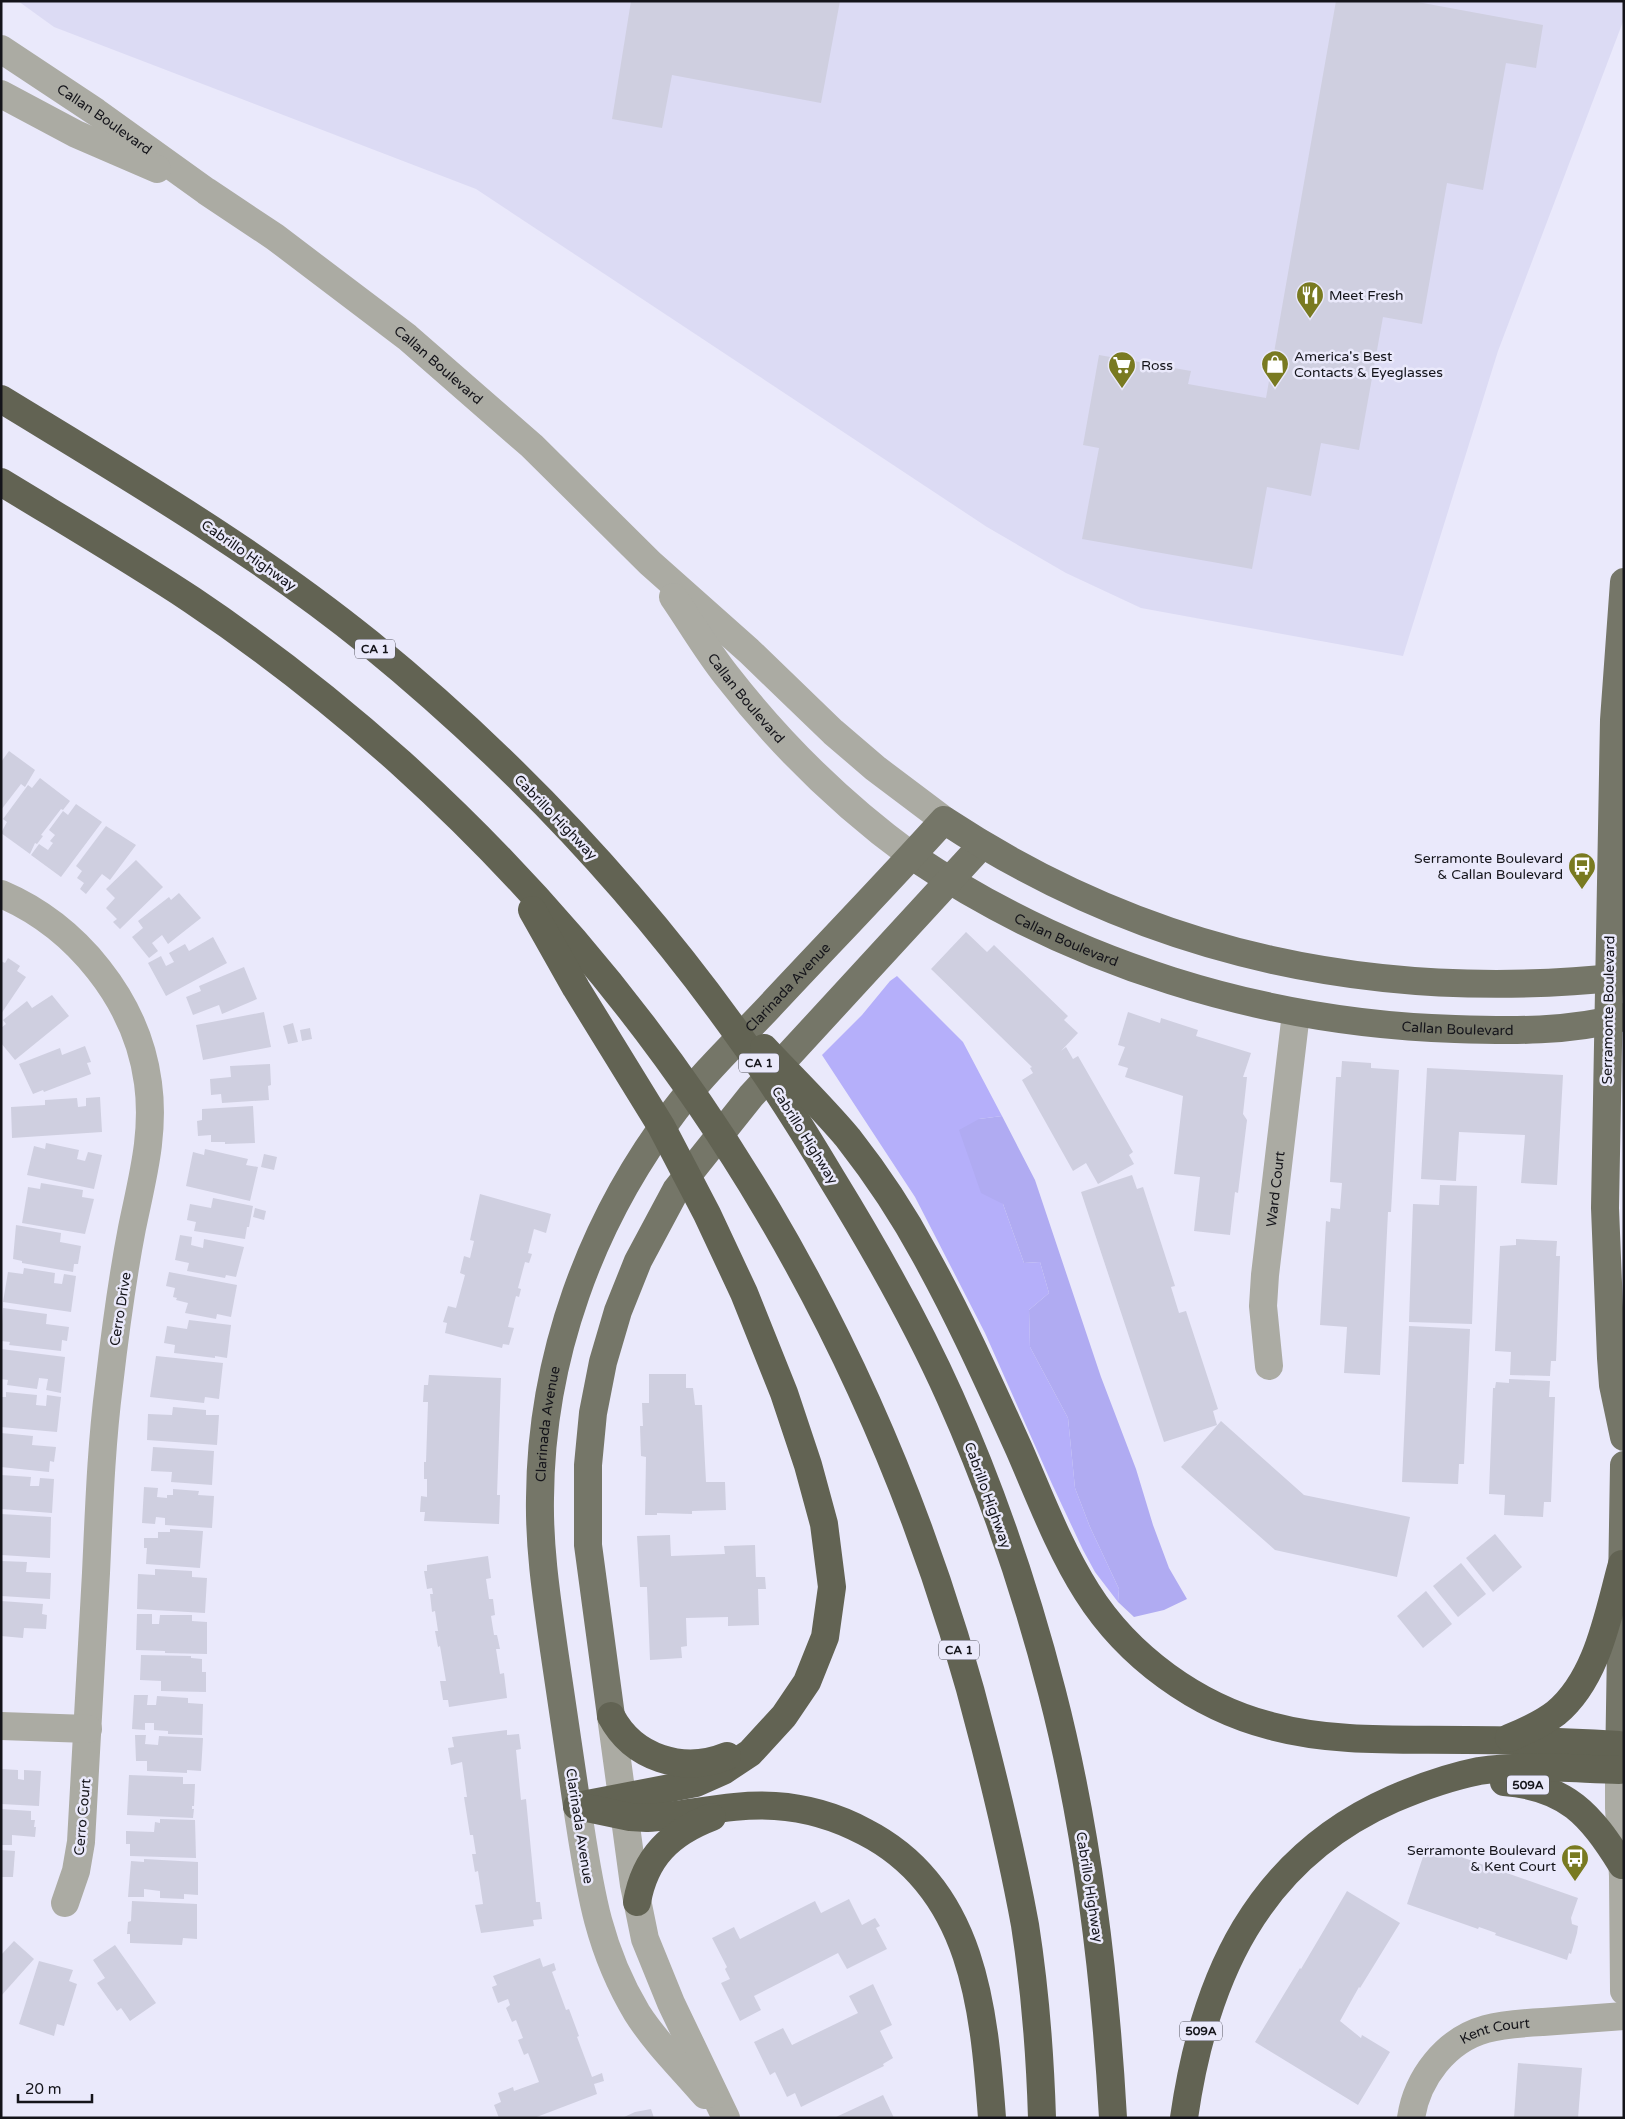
<svg xmlns="http://www.w3.org/2000/svg" width="1625" height="2119" viewBox="0 0 1625 2119" font-family="'Varela Round',sans-serif">
<style>
.built{fill:#dcdbf4}
.green{fill:#b5affa}
.forest{fill:#b0abf2}
.building{fill:#cfcfe0}
.lines{fill:none;stroke-linecap:round;stroke-linejoin:round}
.minor{stroke:#ababa3;stroke-width:28}
.major{stroke:#757668;stroke-width:28}
.highway{stroke:#626353;stroke-width:28}
.labels{text-anchor:middle;stroke-width:5;stroke-linejoin:round;paint-order:stroke}
.shield{fill:#eae9fb;stroke:#54545e;stroke-width:1}
.shield-label{font-size:12px;font-weight:bold;fill:#14141a}
.street-label{font-size:14px;fill:#14141a;stroke:#eae9fb}
.poi-label{font-size:14px;fill:#14141a;stroke:#eae9fb;text-anchor:start}
</style>
<rect width="100%" height="100%" fill="#eae9fb"/>
<polygon class="built" points="18,1 1624,1 1624,19 1498,351 1403,656 1141,608 1066,573 987,527 476,189 54,27"/>
<polygon class="green" points="897,976 963,1042 1002,1116 979,1119 1003,1204 1024,1263 1040,1262 1049,1293 1029,1310 1030,1347 1068,1418 1075,1488 1090,1527 1119,1589 1118,1602 1095,1572 1083,1550 1052,1484 985,1333 915,1197 822,1055 862,1015 890,981"/>
<polygon class="forest" points="1002,1116 1035,1180 1101,1377 1136,1469 1153,1525 1169,1568 1187,1599 1164,1610 1134,1617 1118,1602 1119,1589 1090,1527 1075,1488 1068,1418 1030,1347 1029,1310 1049,1293 1040,1262 1024,1263 1003,1204 981,1193 959,1130 979,1119"/>
<g class="building">
<polygon points="631,1 840,1 821,103 672,75 662,128 612,119"/>
<polygon points="1336,1 1412,1 1543,25 1536,68 1506,63 1483,190 1447,183 1422,324 1383,317 1359,450 1321,443 1311,496 1267,487 1252,569 1082,539 1099,448 1083,445 1099,355 1191,371 1188,384 1266,398"/>
<polygon points="9,751 35,770 25,787 21,784 1,810 1,762"/>
<polygon points="40,778 70,801 63,810 61,809 41,835 43,836 37,844 35,843 30,854 1,833 7,822 3,819 28,785 32,788"/>
<polygon points="76,804 102,822 61,877 31,855 39,844 48,850 53,843 50,841 55,835 49,830 63,811 68,815"/>
<polygon points="106,826 136,845 110,880 102,874 86,894 80,889 84,883 77,878 82,871 76,866"/>
<polygon points="136,860 163,887 120,929 113,922 117,919 106,908 115,898 106,889"/>
<polygon points="179,893 201,918 168,944 162,935 152,943 158,951 149,958 132,937 143,928 138,921 169,897 171,900"/>
<polygon points="966,932 987,952 994,945 1068,1016 1064,1020 1078,1033 1061,1051 1066,1047 1073,1059 1078,1056 1133,1152 1129,1155 1134,1164 1098,1184 1086,1163 1073,1171 1022,1080 1033,1073 1030,1068 1032,1067 931,969"/>
<polygon points="213,937 227,963 166,996 148,963 161,956 166,966 174,962 169,953 185,944 189,951"/>
<polygon points="8,958 20,966 17,971 26,977 1,1014 1,961 5,963"/>
<polygon points="244,967 257,999 222,1014 219,1005 193,1015 186,997 201,991 199,986"/>
<polygon points="52,995 69,1016 15,1060 1,1043 1,1028 6,1024 3,1020 27,1001 32,1008"/>
<polygon points="264,1012 271,1047 203,1060 196,1025"/>
<polygon points="1128,1012 1160,1023 1161,1018 1198,1030 1196,1036 1251,1053 1243,1077 1247,1077 1243,1114 1247,1120 1238,1193 1235,1192 1230,1235 1194,1231 1200,1177 1174,1174 1183,1096 1125,1077 1128,1068 1118,1065 1125,1047 1118,1045"/>
<polygon points="293,1023 298,1042 288,1044 283,1026"/>
<polygon points="310,1028 312,1039 302,1041 300,1030"/>
<polygon points="85,1046 91,1062 87,1063 91,1074 44,1092 43,1090 33,1094 19,1064 60,1048 62,1055"/>
<polygon points="1342,1061 1371,1063 1371,1068 1399,1070 1391,1212 1388,1212 1380,1375 1344,1373 1347,1327 1320,1325 1326,1221 1330,1222 1331,1208 1340,1209 1342,1183 1330,1182 1336,1077 1341,1077"/>
<polygon points="270,1064 271,1085 268,1086 269,1100 222,1103 221,1094 211,1095 210,1079 231,1077 230,1066"/>
<polygon points="1427,1068 1563,1075 1557,1185 1521,1183 1525,1135 1459,1132 1456,1181 1421,1179"/>
<polygon points="100,1097 102,1132 12,1138 11,1107 45,1105 45,1100 77,1098 78,1107 86,1106 86,1098"/>
<polygon points="253,1106 255,1143 225,1144 225,1142 211,1142 211,1135 198,1136 197,1121 202,1120 202,1109"/>
<polygon points="46,1143 79,1150 77,1159 85,1161 88,1152 102,1155 94,1189 27,1175 34,1146 45,1149"/>
<polygon points="205,1149 248,1159 246,1165 258,1167 250,1201 186,1186 193,1152 204,1155"/>
<polygon points="264,1154 277,1157 274,1170 261,1167"/>
<polygon points="1132,1175 1137,1189 1143,1187 1175,1286 1171,1287 1179,1313 1186,1311 1218,1409 1213,1411 1217,1425 1164,1442 1081,1192"/>
<polygon points="41,1183 83,1190 82,1197 94,1199 85,1234 22,1223 28,1187 40,1189"/>
<polygon points="1440,1185 1477,1186 1472,1324 1409,1322 1413,1204 1439,1205"/>
<polygon points="480,1194 551,1214 546,1233 534,1229 528,1253 532,1254 529,1263 525,1262 518,1288 521,1289 519,1297 516,1296 508,1327 514,1328 509,1345 503,1344 502,1348 445,1333 447,1323 443,1322 448,1306 456,1308 465,1275 460,1273 464,1256 470,1258 474,1241 470,1240"/>
<polygon points="213,1198 253,1206 249,1227 247,1227 245,1239 194,1231 196,1222 187,1220 190,1204 211,1208"/>
<polygon points="255,1208 266,1211 264,1220 253,1217"/>
<polygon points="16,1225 61,1233 60,1242 81,1246 78,1264 74,1264 73,1272 22,1263 22,1261 13,1259"/>
<polygon points="180,1235 192,1237 191,1245 203,1248 204,1239 244,1247 236,1277 226,1275 225,1278 187,1271 189,1263 175,1260"/>
<polygon points="1516,1239 1557,1241 1556,1256 1560,1256 1556,1361 1551,1361 1550,1376 1510,1375 1511,1352 1495,1351 1500,1246 1516,1245"/>
<polygon points="24,1268 55,1273 54,1283 62,1284 64,1274 76,1276 71,1312 3,1302 8,1272 23,1274"/>
<polygon points="169,1272 237,1285 231,1317 217,1314 216,1319 185,1313 188,1303 176,1300 177,1298 173,1297 175,1288 166,1286"/>
<polygon points="3,1308 47,1314 46,1324 69,1327 67,1341 62,1340 61,1351 9,1345 10,1342 1,1341"/>
<polygon points="189,1320 231,1325 227,1358 215,1356 215,1358 174,1353 175,1345 164,1343 167,1326 187,1329"/>
<polygon points="1409,1326 1470,1329 1464,1464 1459,1464 1458,1484 1402,1482"/>
<polygon points="1,1349 65,1357 61,1393 46,1390 48,1379 39,1378 37,1389 7,1385 8,1380 1,1379"/>
<polygon points="156,1356 223,1363 219,1399 205,1397 204,1403 150,1397"/>
<polygon points="649,1374 686,1374 686,1388 693,1388 695,1405 702,1405 706,1482 725,1482 726,1510 692,1511 692,1514 657,1513 657,1515 645,1515 646,1457 641,1456 640,1426 643,1426 642,1403 649,1403"/>
<polygon points="429,1375 501,1378 497,1495 500,1495 499,1524 424,1521 425,1512 420,1512 421,1496 427,1497 427,1479 424,1479 424,1462 426,1462 428,1402 423,1402 424,1385 428,1385"/>
<polygon points="1509,1379 1550,1381 1549,1397 1555,1397 1551,1502 1544,1502 1543,1517 1504,1515 1505,1495 1489,1494 1493,1388 1495,1388 1496,1382 1509,1383"/>
<polygon points="6,1392 37,1395 36,1405 46,1406 47,1395 61,1397 57,1432 1,1427 1,1397 6,1397"/>
<polygon points="173,1407 206,1410 206,1415 219,1415 217,1445 147,1440 148,1414 172,1415"/>
<polygon points="1221,1421 1304,1495 1410,1517 1397,1577 1275,1550 1181,1467"/>
<polygon points="1,1433 33,1436 32,1445 56,1447 54,1462 50,1461 49,1472 1,1467"/>
<polygon points="153,1447 214,1451 212,1485 171,1482 172,1472 151,1471"/>
<polygon points="1,1475 31,1477 30,1486 39,1486 40,1478 54,1479 52,1513 1,1509"/>
<polygon points="144,1487 158,1488 157,1497 167,1498 167,1495 173,1495 173,1489 199,1491 198,1495 214,1496 212,1528 165,1525 165,1518 156,1517 155,1524 142,1523"/>
<polygon points="1,1514 51,1517 50,1558 1,1555"/>
<polygon points="170,1529 203,1531 200,1568 146,1564 147,1548 144,1548 144,1538 158,1538 158,1532 170,1532"/>
<polygon points="1495,1534 1522,1567 1493,1592 1466,1558"/>
<polygon points="670,1535 671,1556 725,1554 724,1546 755,1545 756,1577 765,1577 766,1589 758,1589 759,1625 728,1626 728,1617 686,1618 687,1646 681,1647 682,1658 650,1660 647,1587 640,1587 637,1536"/>
<polygon points="488,1556 491,1578 486,1579 489,1599 493,1599 495,1615 491,1616 494,1635 497,1635 500,1649 496,1649 500,1674 504,1673 507,1698 449,1707 448,1700 443,1700 440,1681 446,1681 440,1646 438,1647 435,1631 438,1631 435,1611 432,1612 430,1594 433,1594 432,1588 427,1589 424,1571 427,1571 427,1565"/>
<polygon points="1,1561 27,1562 26,1572 51,1573 50,1599 1,1596"/>
<polygon points="1461,1563 1486,1594 1458,1617 1433,1586"/>
<polygon points="155,1569 192,1571 192,1577 207,1578 205,1613 137,1609 138,1574 155,1575"/>
<polygon points="1426,1591 1452,1624 1423,1648 1397,1616"/>
<polygon points="1,1601 43,1604 42,1614 47,1615 46,1629 24,1628 23,1638 1,1636"/>
<polygon points="137,1614 152,1614 152,1624 159,1624 160,1615 192,1615 192,1621 207,1622 207,1654 165,1653 165,1651 136,1650"/>
<polygon points="141,1655 191,1656 191,1658 202,1659 202,1672 206,1672 206,1692 161,1691 161,1681 140,1680"/>
<polygon points="134,1695 148,1695 147,1705 156,1705 157,1696 188,1698 188,1703 203,1704 202,1735 168,1734 168,1731 154,1730 154,1723 145,1723 145,1730 132,1729"/>
<polygon points="507,1730 507,1735 519,1734 521,1749 516,1750 521,1800 526,1799 536,1902 540,1902 542,1919 533,1920 534,1926 481,1933 475,1905 483,1904 478,1871 475,1872 472,1854 476,1854 473,1835 470,1835 464,1797 467,1797 462,1762 451,1765 448,1748 454,1747 452,1737"/>
<polygon points="135,1735 146,1735 145,1744 158,1745 159,1736 203,1738 201,1771 187,1770 187,1773 147,1771 147,1761 136,1761"/>
<polygon points="1,1769 18,1770 18,1779 24,1780 24,1770 41,1771 39,1806 1,1804"/>
<polygon points="129,1775 183,1777 183,1784 195,1784 194,1806 192,1806 192,1809 194,1809 193,1818 127,1815"/>
<polygon points="1,1809 31,1811 31,1820 35,1820 34,1827 36,1827 35,1837 12,1835 12,1845 1,1845"/>
<polygon points="160,1819 195,1820 196,1858 130,1856 130,1844 126,1844 126,1831 154,1832 155,1822 160,1823"/>
<polygon points="1427,1845 1578,1898 1571,1918 1572,1924 1578,1926 1577,1933 1571,1954 1569,1953 1567,1960 1495,1935 1496,1933 1479,1927 1478,1929 1407,1904"/>
<polygon points="1,1850 15,1851 13,1877 1,1877"/>
<polygon points="144,1859 198,1862 198,1895 184,1894 184,1899 160,1898 160,1891 144,1889 144,1897 128,1897 131,1861 144,1862"/>
<polygon points="1347,1891 1400,1923 1360,1988 1359,1987 1340,2021 1361,2038 1362,2035 1390,2052 1358,2105 1255,2042 1300,1968 1301,1969"/>
<polygon points="849,1899 862,1925 875,1918 880,1926 876,1928 887,1949 847,1969 838,1953 754,1996 761,2010 740,2021 721,1983 730,1979 725,1969 727,1967 712,1938 734,1927 740,1939 815,1901 821,1913"/>
<polygon points="132,1901 197,1904 197,1939 183,1938 182,1945 130,1943 130,1934 127,1934 128,1922 131,1921"/>
<polygon points="14,1941 34,1959 1,1996 1,1955"/>
<polygon points="115,1945 156,2003 130,2021 121,2008 117,2011 97,1983 105,1978 93,1960"/>
<polygon points="540,1958 543,1967 554,1963 556,1970 552,1972 566,2010 569,2009 579,2036 577,2037 592,2077 602,2073 604,2081 594,2084 597,2094 534,2118 499,2118 494,2105 501,2102 498,2093 513,2087 514,2091 539,2082 528,2053 524,2055 518,2040 523,2038 516,2020 512,2022 506,2008 510,2005 508,1999 498,2003 492,1987 497,1985 493,1976"/>
<polygon points="39,1961 73,1970 69,1981 77,1984 64,2026 57,2024 54,2036 19,2024"/>
<polygon points="873,1984 892,2025 880,2031 893,2058 883,2064 884,2066 801,2107 795,2093 787,2097 775,2072 770,2075 754,2042 783,2028 792,2045 858,2013 849,1996"/>
<polygon points="1518,2063 1582,2068 1578,2118 1514,2118"/>
<polygon points="883,2095 894,2118 834,2118"/>
<polygon points="651,2109 654,2118 622,2118 635,2112"/>
</g>
<g class="lines">
<g class="minor">
<path id="s1" d="M 1,49 L 96,112 L 206,191 L 275,237 L 407,337 L 532,446 L 650,563 L 749,651 L 833,732 L 875,768 L 944,820"/>
<polyline points="1,94 76,134 157,169"/>
<path id="s2" d="M 673,597 C 691,623 707,651 727,676 C 780,744 842,805 912,856"/>
<path d="M 1,894 C 76,926 137,1000 148,1083 C 155,1134 142,1179 132,1228 C 122,1280 115,1333 109,1385 C 101,1447 99,1510 96,1573 C 91,1662 86,1752 81,1842 L 76,1871 L 65,1903"/>
<path id="s3" d="M 1269,1366 L 1263,1306 L 1265,1275 L 1296,1013"/>
<polyline points="611,1716 634,1885 645,1939 671,2003 726,2118"/>
<polyline points="1,1726 88,1729"/>
<polyline points="1619,1770 1619,1808 1623,1876 1624,1991"/>
<path d="M 577,1806 C 589,1883 596,1945 637,2013 C 656,2043 682,2068 705,2095"/>
<path id="s4" d="M 1411,2118 C 1417,2078 1446,2040 1486,2029 C 1504,2024 1524,2023 1543,2022 C 1570,2020 1597,2018 1624,2016"/>
</g>
<g class="major">
<polyline points="1624,582 1614,720 1605,1208 1611,1358 1613,1385 1624,1437"/>
<path id="s5" d="M 912,856 C 1072,964 1263,1023 1455,1029 C 1512,1031 1569,1032 1624,1017"/>
<polyline points="611,1716 588,1545 588,1465 593,1413 603,1362 618,1311 638,1261 676,1190 751,1096 982,845"/>
<polyline points="1619,1769 1624,1465"/>
<path id="s6" d="M 577,1806 C 569,1754 562,1702 554,1650 C 547,1600 539,1549 540,1498 C 541,1358 590,1222 675,1110 C 703,1073 738,1040 770,1006 C 828,944 887,883 944,820 C 1152,957 1379,1003 1624,977"/>
</g>
<g class="highway">
<path d="M 1,399 C 127,476 254,550 369,643 C 511,759 638,893 744,1043 C 776,1087 804,1132 832,1179 C 875,1249 916,1321 950,1397 C 992,1491 1026,1591 1052,1692 C 1088,1831 1105,1974 1113,2118"/>
<path d="M 1,482 C 65,521 130,559 192,600 C 265,649 335,704 401,763 C 694,1028 890,1363 985,1746 C 1000,1805 1014,1865 1025,1925 C 1035,1989 1040,2053 1042,2118"/>
<polyline points="532,910 576,988 661,1126 707,1214 744,1293 784,1393 808,1465 824,1524 832,1587 825,1637 807,1682 784,1716 750,1753 723,1771 696,1783 577,1806"/>
<path d="M 764,1048 C 792,1078 822,1107 848,1138 C 877,1175 903,1214 925,1255 C 960,1318 989,1383 1019,1449 C 1040,1497 1059,1548 1087,1592 C 1128,1657 1197,1707 1271,1726 C 1334,1743 1401,1739 1466,1740 C 1517,1740 1568,1742 1619,1745"/>
<path d="M 611,1716 C 633,1758 683,1774 727,1756"/>
<path d="M 1509,1738 C 1526,1731 1542,1724 1556,1713 C 1598,1678 1608,1614 1622,1564"/>
<path d="M 1504,1782 C 1567,1787 1590,1814 1622,1865"/>
<path d="M 587,1808 L 630,1817 L 647,1818 C 690,1815 732,1803 775,1806 C 807,1808 837,1817 865,1832 C 974,1888 984,2009 992,2118"/>
<path d="M 637,1902 C 645,1857 670,1833 712,1817"/>
<path d="M 1184,2118 C 1204,1978 1257,1859 1393,1799 C 1421,1787 1449,1777 1479,1771 C 1523,1764 1574,1769 1619,1770"/>
</g>
</g>
<defs>
<g id="restaurant-pin" transform="scale(1.4375)"><path d="M0 17L-7.5 6A9.5 9.5 0 1 1 7.5 6Z" fill="#797a21" stroke="#eae9fb"/><path d="M-5-6h1v4h1v-4h1v4h1v-4h1v5L-1.5 .5V6h-2V.5L-5-1ZM5-6V6H3V1.5H1.5Q1.5-4 5-6Z" fill="#fff"/></g>
<g id="shop-pin" transform="scale(1.4375)"><path d="M0 17L-7.5 6A9.5 9.5 0 1 1 7.5 6Z" fill="#797a21" stroke="#eae9fb"/><path d="M-5-2.5h2.3a2.7 3.5 0 0 1 5.4 0H5L5.5 6h-11ZM-1.5-2.5h3a1.5 2.3 0 0 0-3 0Z" fill="#fff"/></g>
<g id="supermarket-pin" transform="scale(1.4375)"><path d="M0 17L-7.5 6A9.5 9.5 0 1 1 7.5 6Z" fill="#797a21" stroke="#eae9fb"/><path d="M-6-5.5h2.5l.6 2H6L4.5 2H-2.5L-4.4-4H-6ZM-1.5 3.2a1.3 1.3 0 1 0 .1 0ZM3 3.2a1.3 1.3 0 1 0 .1 0Z" fill="#fff"/></g>
<g id="bus-pin" transform="scale(1.4375)"><path d="M0 17L-7.5 6A9.5 9.5 0 1 1 7.5 6Z" fill="#797a21" stroke="#eae9fb"/><path d="M-5-6H5V4H4V6H2V4H-2V6H-4V4H-5ZM-3.5-4V0h7V-4ZM-3.5 1.2v1.5H-2V1.2ZM2 1.2v1.5H3.5V1.2Z" fill="#fff"/></g>
</defs>
<g fill-rule="evenodd">
<use href="#restaurant-pin" x="1310" y="295"/>
<use href="#shop-pin" x="1275" y="364"/>
<use href="#supermarket-pin" x="1122" y="365"/>
<use href="#bus-pin" x="1582" y="866"/>
<use href="#bus-pin" x="1575" y="1858"/>
</g>
<g class="labels">
<g class="shield">
<rect x="355" y="639.5" width="40" height="19" rx="4"/>
<rect x="739" y="1053.5" width="40" height="19" rx="4"/>
<rect x="939" y="1640.5" width="40" height="19" rx="4"/>
<rect x="1507" y="1775.5" width="42" height="19" rx="4"/>
<rect x="1180" y="2021.5" width="42" height="19" rx="4"/>
</g>
<g class="shield-label">
<text x="375" y="653">CA 1</text>
<text x="759" y="1067">CA 1</text>
<text x="959" y="1654">CA 1</text>
<text x="1528" y="1789">509A</text>
<text x="1201" y="2035">509A</text>
</g>
<g class="street-label">
<text dy="5" stroke="none"><textPath href="#s1" startOffset="125">Callan Boulevard</textPath></text>
<text dy="5" stroke="none"><textPath href="#s1" startOffset="540">Callan Boulevard</textPath></text>
<text transform="translate(249 555) rotate(35)" y="5">Cabrillo Highway</text>
<text dy="5" stroke="none"><textPath href="#s2" startOffset="125">Callan Boulevard</textPath></text>
<text transform="translate(556 817) rotate(46)" y="5">Cabrillo Highway</text>
<text dy="5" stroke="none"><textPath href="#s5" startOffset="176">Callan Boulevard</textPath></text>
<text dy="5" stroke="none"><textPath href="#s6" startOffset="895">Clarinada Avenue</textPath></text>
<text transform="translate(1608 1010) rotate(-89)" y="5">Serramonte Boulevard</text>
<text dy="5" stroke="none"><textPath href="#s5" startOffset="580">Callan Boulevard</textPath></text>
<text transform="translate(805 1135) rotate(58)" y="5">Cabrillo Highway</text>
<text dy="5" stroke="none"><textPath href="#s3" startOffset="178">Ward Court</textPath></text>
<text transform="translate(120 1309) rotate(-81)" y="5">Cerro Drive</text>
<text dy="5" stroke="none"><textPath href="#s6" startOffset="385">Clarinada Avenue</textPath></text>
<text transform="translate(988 1495) rotate(70)" y="5">Cabrillo Highway</text>
<text transform="translate(82 1817) rotate(-85)" y="5">Cerro Court</text>
<text transform="translate(580 1826) rotate(81)" y="5">Clarinada Avenue</text>
<text transform="translate(1090 1887) rotate(81)" y="5">Cabrillo Highway</text>
<text dy="5" stroke="none"><textPath href="#s4" startOffset="131">Kent Court</textPath></text>
</g>
<g class="poi-label">
<text x="1329" y="300">Meet Fresh</text>
<text x="1294" y="361">America's Best<tspan x="1294" dy="16">Contacts &amp; Eyeglasses</tspan></text>
<text x="1141" y="370">Ross</text>
<text x="1563" y="863" text-anchor="end">Serramonte Boulevard<tspan x="1563" dy="16">&amp; Callan Boulevard</tspan></text>
<text x="1556" y="1855" text-anchor="end">Serramonte Boulevard<tspan x="1556" dy="16">&amp; Kent Court</tspan></text>
</g>
</g>
<rect width="1625" height="2119" fill="none" stroke="#14141a" stroke-width="5"/>
<path d="M18 2094v8h74v-8" fill="none" stroke="#14141a" stroke-width="2.5"/>
<text x="25" y="2094" font-size="15" fill="#14141a" stroke="#eae9fb" stroke-width="4" paint-order="stroke">20 m</text>
</svg>
